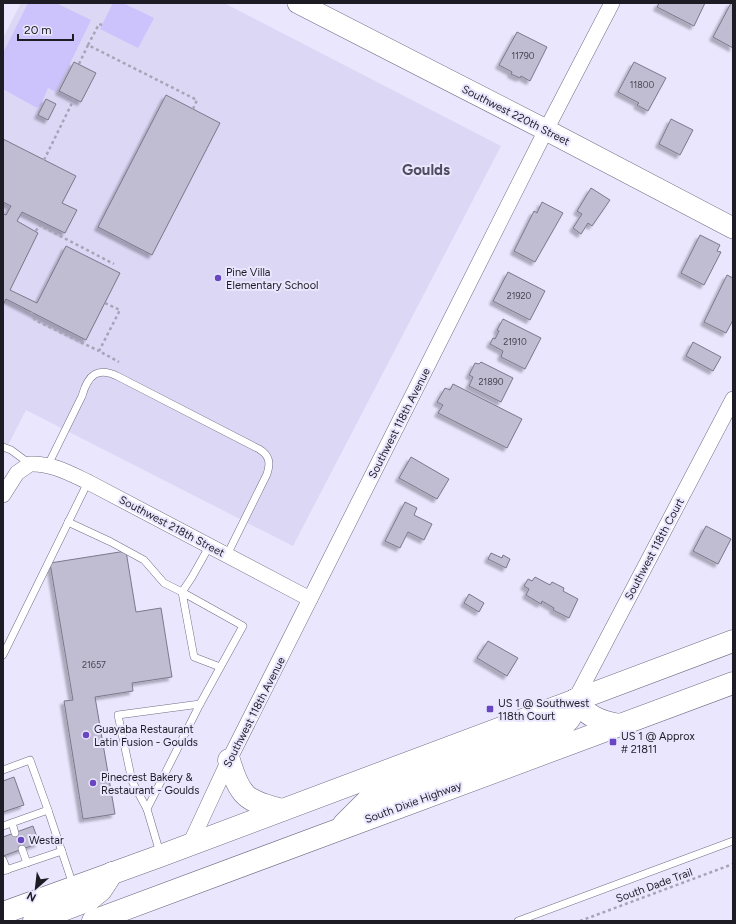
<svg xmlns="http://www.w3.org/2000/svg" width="736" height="924" viewBox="0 0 736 924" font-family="Figtree,sans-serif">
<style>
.built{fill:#dbd7f5}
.green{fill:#ccc3fd}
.building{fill:#c0bdd3;stroke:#7b788c;filter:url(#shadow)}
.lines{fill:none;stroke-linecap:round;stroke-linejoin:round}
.lane-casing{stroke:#716e83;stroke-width:8}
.street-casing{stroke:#716e83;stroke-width:16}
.secondary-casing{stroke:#716e83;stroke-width:22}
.highway-casing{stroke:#716e83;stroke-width:23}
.path{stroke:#a7a4b7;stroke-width:2.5;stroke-dasharray:3 3;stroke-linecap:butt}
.lane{stroke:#fff;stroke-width:7}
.street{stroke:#fff;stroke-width:15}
.secondary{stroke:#fff;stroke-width:21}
.highway{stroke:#fff;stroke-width:22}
.poi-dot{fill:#6947c0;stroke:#e9e6fe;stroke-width:1.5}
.labels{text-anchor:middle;stroke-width:4;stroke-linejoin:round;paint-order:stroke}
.number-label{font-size:9px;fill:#464450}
.street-label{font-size:11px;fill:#1d1c24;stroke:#e9e6fe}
.poi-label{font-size:11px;fill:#1d1c24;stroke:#e9e6fe;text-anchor:start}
.district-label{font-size:15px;font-weight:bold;fill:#4f4c5f;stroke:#e9e6fe}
</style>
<defs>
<filter id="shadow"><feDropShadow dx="-3.5" dy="3.5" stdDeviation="1" flood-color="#0004"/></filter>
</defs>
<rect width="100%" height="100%" fill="#e9e6fe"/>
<polygon class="built" points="21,3 224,3 501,146 293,546 26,410 3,455 3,38"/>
<g class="green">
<polygon points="28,3 56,3 91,20 56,92 48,88 41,105 37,108 3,89 3,53"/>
<polygon points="113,3 123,3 154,18 138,48 100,29"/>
</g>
<g class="building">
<polygon points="659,3 705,3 694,26 657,7"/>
<polygon points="731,3 733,3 733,48 713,37"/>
<polygon points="517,32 547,47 530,81 521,76 520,78 511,74 512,72 499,65"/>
<polygon points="74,62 96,73 81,102 59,91"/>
<polygon points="634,62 666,78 648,111 637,105 639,103 618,92"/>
<polygon points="166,95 220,123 152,255 98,227"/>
<polygon points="46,99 56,104 48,120 38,115"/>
<polygon points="671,119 693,130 680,155 659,144"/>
<polygon points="3,139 76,176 62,203 77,210 65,233 22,212 17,221 38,233 10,290 37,303 66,246 120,273 86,340 6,299 3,305 3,214 6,215 11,206 3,202"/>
<polygon points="591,188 610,200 592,226 588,223 581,234 573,228 582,214 577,211"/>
<polygon points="542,202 563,213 535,262 514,251 534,211 537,213"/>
<polygon points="700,235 720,245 717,251 721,252 704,285 681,273"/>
<polygon points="508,272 545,291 530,320 493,301"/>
<polygon points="727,275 733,278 733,320 726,333 704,322"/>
<polygon points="503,319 541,338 525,369 501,357 503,351 490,344 493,338 495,339 499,331 497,330"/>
<polygon points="693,342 721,357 713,371 686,356"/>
<polygon points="481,362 513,378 501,402 469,386 473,377 469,375 475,363 479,364"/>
<polygon points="453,384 522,419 507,448 438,413 443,405 437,402 445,388 450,390"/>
<polygon points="411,457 449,479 437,499 399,478"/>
<polygon points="405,502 417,508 414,515 432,524 424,540 408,532 400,548 385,541"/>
<polygon points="706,526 731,539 718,564 693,551"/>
<polygon points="126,551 136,612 161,608 172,677 132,683 133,691 95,697 115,814 83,819 64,701 73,700 50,563"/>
<polygon points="491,553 502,558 503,555 510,559 506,568 488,559"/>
<polygon points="535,577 550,585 552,582 564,588 563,591 578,599 569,618 553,610 554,608 542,601 541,604 526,595 529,589 524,586 528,579 532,581"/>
<polygon points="469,594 484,603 479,612 464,603"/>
<polygon points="488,641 518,658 507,676 477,658"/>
<polygon points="14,777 24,805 3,812 3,781"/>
<polygon points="33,826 39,843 3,856 3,837"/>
</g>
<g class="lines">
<g class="lane-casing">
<g id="lane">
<polyline points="3,447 11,450 30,464"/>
<path d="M 48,465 L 82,396 C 88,375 97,366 119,377 L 259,449 C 269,455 271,462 267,474 L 227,555"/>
<polyline points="68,522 111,542 144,560 164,583 182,592 192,577 210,545"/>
<polyline points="3,655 88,482"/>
<polyline points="3,770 30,760 48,810 73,885"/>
<polyline points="147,809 200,704 243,626 182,592 194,657 220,667"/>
<polyline points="12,823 15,833"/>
<polyline points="3,826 48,810"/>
<polyline points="22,849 27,863"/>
<polyline points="160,853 147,809 132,781 118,715 200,704"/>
<polyline points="3,860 7,870"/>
<polyline points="3,871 62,851"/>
<polyline points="518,921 733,841"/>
</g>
</g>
<g class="street-casing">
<g id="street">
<path d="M 3,495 L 17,473 L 30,464 C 51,463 69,473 88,482 L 310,599"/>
<polyline points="575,700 733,399"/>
<polyline points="190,844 229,760 546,130 612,3"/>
</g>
</g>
<g class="secondary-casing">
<polyline id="secondary" points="298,3 546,130 733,228"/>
</g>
<g class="highway-casing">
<g id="highway">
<path d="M 575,700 C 587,716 600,722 620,725"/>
<path d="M 229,760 C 240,797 246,801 282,810"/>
<path d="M 344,824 L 371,797 L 557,730 C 571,720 572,717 575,700"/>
<polyline points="3,913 160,856 733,641"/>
<polyline points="34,921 89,900 101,890 112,873"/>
<polyline points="93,921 733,683"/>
</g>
</g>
<g class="path">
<polyline points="88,45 99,24 102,25"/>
<polyline points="79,64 88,45 197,100 193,109"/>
<polyline points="44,160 74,99"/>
<polyline points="36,231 39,225 114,264"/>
<polyline points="105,303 120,310 99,351 119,362"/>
<polyline points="31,312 35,320 99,351"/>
<polyline points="580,921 733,864"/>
</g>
<use href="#lane" class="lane"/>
<use href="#street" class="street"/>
<use href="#secondary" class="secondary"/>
<use href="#highway" class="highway"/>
</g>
<g class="poi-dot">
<circle cx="218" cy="278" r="4"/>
<rect x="486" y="705" width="8" height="8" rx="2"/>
<circle cx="86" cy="735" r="4"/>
<rect x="609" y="738" width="8" height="8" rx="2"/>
<circle cx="93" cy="783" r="4"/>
<circle cx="21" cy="840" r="4"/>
</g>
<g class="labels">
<g class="number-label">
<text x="523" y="59">11790</text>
<text x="642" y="88">11800</text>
<text x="519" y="299">21920</text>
<text x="515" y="345">21910</text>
<text x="491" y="385">21890</text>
<text x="94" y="668">21657</text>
</g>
<g class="street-label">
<text transform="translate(516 115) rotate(27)" y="4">Southwest 220th Street</text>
<text transform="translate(399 423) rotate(-63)" y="4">Southwest 118th Avenue</text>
<text transform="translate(172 526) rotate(28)" y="4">Southwest 218th Street</text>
<text transform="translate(654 549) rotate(-62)" y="4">Southwest 118th Court</text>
<text transform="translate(254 712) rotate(-63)" y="4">Southwest 118th Avenue</text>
<text transform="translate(413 802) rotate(-20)" y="4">South Dixie Highway</text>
<text transform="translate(654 885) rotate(-20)" y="4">South Dade Trail</text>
</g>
<g class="poi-label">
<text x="226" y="276">Pine Villa<tspan x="226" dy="13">Elementary School</tspan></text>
<text x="498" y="707">US 1 @ Southwest<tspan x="498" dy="13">118th Court</tspan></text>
<text x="94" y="733">Guayaba Restaurant<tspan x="94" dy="13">Latin Fusion - Goulds</tspan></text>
<text x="621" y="740">US 1 @ Approx<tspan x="621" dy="13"># 21811</tspan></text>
<text x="101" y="781">Pinecrest Bakery &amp;<tspan x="101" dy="13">Restaurant - Goulds</tspan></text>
<text x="29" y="844">Westar</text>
</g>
<g class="district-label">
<text x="426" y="175">Goulds</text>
</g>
</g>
<rect width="736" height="924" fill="none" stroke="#1d1c24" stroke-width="8"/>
<g transform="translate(36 888) rotate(208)" stroke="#e9e6fe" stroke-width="3" paint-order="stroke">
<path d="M0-3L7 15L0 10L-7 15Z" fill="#1d1c24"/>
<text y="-6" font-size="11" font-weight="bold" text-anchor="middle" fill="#1d1c24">N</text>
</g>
<path d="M18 34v6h55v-6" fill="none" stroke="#1d1c24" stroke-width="2"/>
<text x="24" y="34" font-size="12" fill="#1d1c24" stroke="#e9e6fe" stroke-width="3" paint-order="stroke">20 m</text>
</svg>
